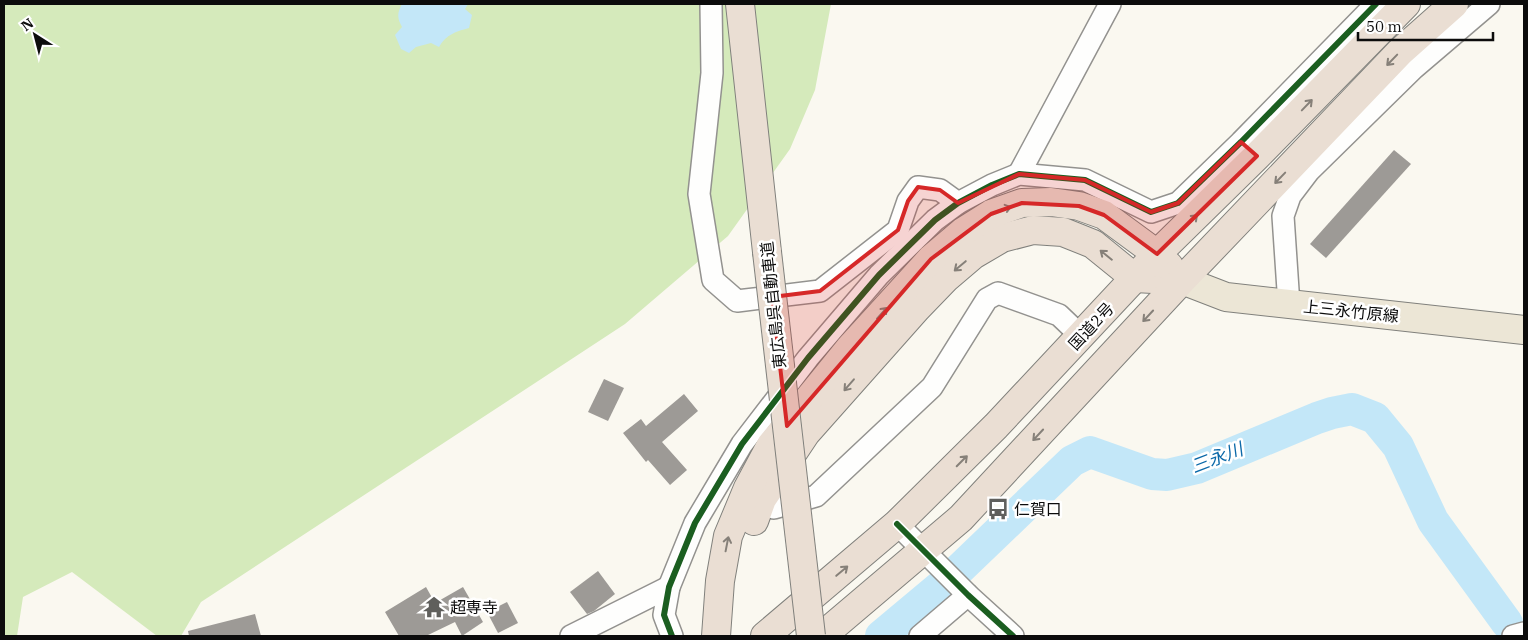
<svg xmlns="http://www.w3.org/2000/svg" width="1528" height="640" viewBox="0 0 1528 640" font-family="'IBM Plex Serif','Noto Sans JP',serif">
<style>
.forest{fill:#d5eabb}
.water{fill:#c3e7f8}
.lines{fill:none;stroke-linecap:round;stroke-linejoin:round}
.river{stroke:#c3e7f8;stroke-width:32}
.building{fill:#9d9a96}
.minor-casing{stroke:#93928f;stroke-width:24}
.major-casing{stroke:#80807c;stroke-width:30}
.highway-casing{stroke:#80807c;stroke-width:30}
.minor{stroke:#fefefd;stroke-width:21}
.major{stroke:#ece6d6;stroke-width:28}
.highway{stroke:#eaded3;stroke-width:28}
.highway-bridge-casing{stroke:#80807c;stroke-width:30;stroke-linecap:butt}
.highway-bridge{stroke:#eaded3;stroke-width:28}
.cycleway-casing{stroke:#fff;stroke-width:9}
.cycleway{stroke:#1b5e20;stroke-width:6}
.oneway{stroke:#868079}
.marked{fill:#d62828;fill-opacity:0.2;stroke:#d62828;stroke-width:4;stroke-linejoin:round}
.labels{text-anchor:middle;stroke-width:5;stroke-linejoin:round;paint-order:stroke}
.street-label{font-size:16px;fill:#0c0c0c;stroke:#fff}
.poi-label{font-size:16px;fill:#0c0c0c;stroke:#fff;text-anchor:start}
.water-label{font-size:18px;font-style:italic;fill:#0b69a9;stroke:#fff}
</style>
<rect width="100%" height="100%" fill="#faf8f0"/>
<polygon class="forest" points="4,4 831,4 815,90 790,149 728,236 625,324 201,602 181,636 157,636 72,572 23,597 17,636 4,636"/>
<path class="water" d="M 402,4 L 468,4 L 465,9 L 472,15 L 469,28 C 455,32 447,34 439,47 L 431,43 L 416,47 L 409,53 L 401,49 L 395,35 L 402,27 C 397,18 397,13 402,4 Z"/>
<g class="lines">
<polyline class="river" points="881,636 948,580 1072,461 1090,452 1152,474 1167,475 1197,468 1317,418 1332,413 1352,409 1375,418 1398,446 1433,521 1507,623"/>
</g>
<g class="building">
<polygon points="1394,150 1411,164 1326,258 1310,244"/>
<polygon points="604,379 624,388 608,421 588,412"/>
<polygon points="684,394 698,411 662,442 687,470 670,485 648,460 646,462 623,433 641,419 646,426"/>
<polygon points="598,571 615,594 594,611 587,614 570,592"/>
<polygon points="426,587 435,603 463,587 483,622 462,636 455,622 426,636 399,636 385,612"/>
<polygon points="507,602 518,623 498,633 487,612"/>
<polygon points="255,614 261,636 189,636 188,631"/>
</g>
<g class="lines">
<g class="minor-casing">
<g id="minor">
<polyline points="711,4 712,73 699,194 713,280 737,301 820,291 898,230 908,201 918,187 940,190 958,203"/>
<polyline points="1019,174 1110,4"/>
<polyline points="1289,305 1283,216 1290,196 1309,171 1414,68 1489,4"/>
<polyline points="774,508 816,496 932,387 987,299 998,293 1059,315 1081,336"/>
<polyline points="897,524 968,595 1013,636"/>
<polyline points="571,636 669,587"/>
<polyline points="672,636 664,615 669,587 695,523 742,444 808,358 879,275 935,220 958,203 992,185 1019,174 1085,180 1151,212 1178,203 1241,142 1376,4"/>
<polyline points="920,636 968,595"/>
<polyline points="1513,636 1524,633"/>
</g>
</g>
<g class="major-casing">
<polyline id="major" points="1182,280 1226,297 1524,330"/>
</g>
<g class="highway-casing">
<g id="highway">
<polyline points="740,4 767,252"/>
<polyline points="754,521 762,499 806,433 917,308 946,278 973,255 1002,238 1033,230 1063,232 1093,244 1135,278 1153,279"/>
<polyline points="716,636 720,581 728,536 748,488 771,445 849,349 931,259 964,231 991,214 1022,203 1051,202 1079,206 1104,215 1157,254 1169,266"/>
<polyline points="765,636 897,524 996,426 1157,254 1257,156 1406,4"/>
<polyline points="822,636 961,518 1182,280 1400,52 1454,4"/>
</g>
</g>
<use href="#minor" class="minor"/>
<use href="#major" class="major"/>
<use href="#highway" class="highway"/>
<g class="highway-bridge-casing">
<polyline id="highway-bridge" points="767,252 811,636"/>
</g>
<use href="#highway-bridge" class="highway-bridge"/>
<g class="cycleway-casing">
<g id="cycleway">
<polyline points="897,524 968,595 1013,636"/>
<polyline points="672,636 664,615 669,587 695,523 742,444 808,358 879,275 935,220 958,203 992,185 1019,174 1085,180 1151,212 1178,203 1241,142 1376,4"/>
</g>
</g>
<use href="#cycleway" class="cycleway"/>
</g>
<defs><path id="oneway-shaft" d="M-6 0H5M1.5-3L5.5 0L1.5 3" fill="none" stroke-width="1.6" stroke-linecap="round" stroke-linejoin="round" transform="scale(1.25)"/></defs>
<g class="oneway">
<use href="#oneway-shaft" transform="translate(1392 60) rotate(134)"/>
<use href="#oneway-shaft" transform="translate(1307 105) rotate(-46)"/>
<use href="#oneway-shaft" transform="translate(1280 178) rotate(134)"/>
<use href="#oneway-shaft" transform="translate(1004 209) rotate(-18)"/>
<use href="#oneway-shaft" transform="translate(1192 220) rotate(-44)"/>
<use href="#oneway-shaft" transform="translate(1106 255) rotate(-141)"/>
<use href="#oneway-shaft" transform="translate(960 266) rotate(140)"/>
<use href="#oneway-shaft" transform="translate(882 313) rotate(-48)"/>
<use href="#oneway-shaft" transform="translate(1148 316) rotate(133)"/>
<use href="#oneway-shaft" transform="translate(849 385) rotate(131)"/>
<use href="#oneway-shaft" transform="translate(1038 435) rotate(133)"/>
<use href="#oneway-shaft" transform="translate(962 461) rotate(-45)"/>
<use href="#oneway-shaft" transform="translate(727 544) rotate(-79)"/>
<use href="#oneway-shaft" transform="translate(842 571) rotate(-40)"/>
</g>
<path class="marked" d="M 1241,142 L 1257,156 L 1157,254 L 1104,215 L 1079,206 L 1022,203 L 991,214 L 931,259 L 787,426 L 772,297 L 820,291 L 898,230 L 908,201 L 918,187 L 940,190 L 958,203 L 1019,174 L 1085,180 L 1151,212 L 1178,203 Z"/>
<defs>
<g id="bus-bare" transform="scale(1.725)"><path d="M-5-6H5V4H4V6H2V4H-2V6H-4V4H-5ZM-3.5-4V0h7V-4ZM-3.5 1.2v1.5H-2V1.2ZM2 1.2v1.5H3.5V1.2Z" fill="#5f5f5c" stroke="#fff" stroke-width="2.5" paint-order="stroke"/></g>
<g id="temple-bare" transform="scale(1.725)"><path d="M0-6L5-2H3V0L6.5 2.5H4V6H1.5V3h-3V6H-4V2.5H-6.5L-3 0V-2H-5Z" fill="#5f5f5c" stroke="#fff" stroke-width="2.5" paint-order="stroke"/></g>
</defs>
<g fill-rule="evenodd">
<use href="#bus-bare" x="998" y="509"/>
<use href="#temple-bare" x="434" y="607"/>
</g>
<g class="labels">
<g class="street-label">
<text transform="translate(773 305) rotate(-96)" y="6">東広島呉自動車道</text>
<text transform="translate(1351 311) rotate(6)" y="6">上三永竹原線</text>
<text transform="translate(1091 326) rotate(-47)" y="6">国道2号</text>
</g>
<g class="poi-label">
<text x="1014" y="515">仁賀口</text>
<text x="450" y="613">超専寺</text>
</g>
<g class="water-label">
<text transform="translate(1217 458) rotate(-21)" y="6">三永川</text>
</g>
</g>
<rect width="1528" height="640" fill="none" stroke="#0c0c0c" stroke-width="10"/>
<g transform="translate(35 35) rotate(324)" stroke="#ffffff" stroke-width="4" paint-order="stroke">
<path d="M0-4L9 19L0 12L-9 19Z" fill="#0c0c0c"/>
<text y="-8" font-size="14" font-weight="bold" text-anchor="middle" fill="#0c0c0c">N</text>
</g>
<path d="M1358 32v8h135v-8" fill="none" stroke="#0c0c0c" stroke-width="2.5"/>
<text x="1366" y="32" font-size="15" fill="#0c0c0c" stroke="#ffffff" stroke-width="4" paint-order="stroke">50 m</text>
</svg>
